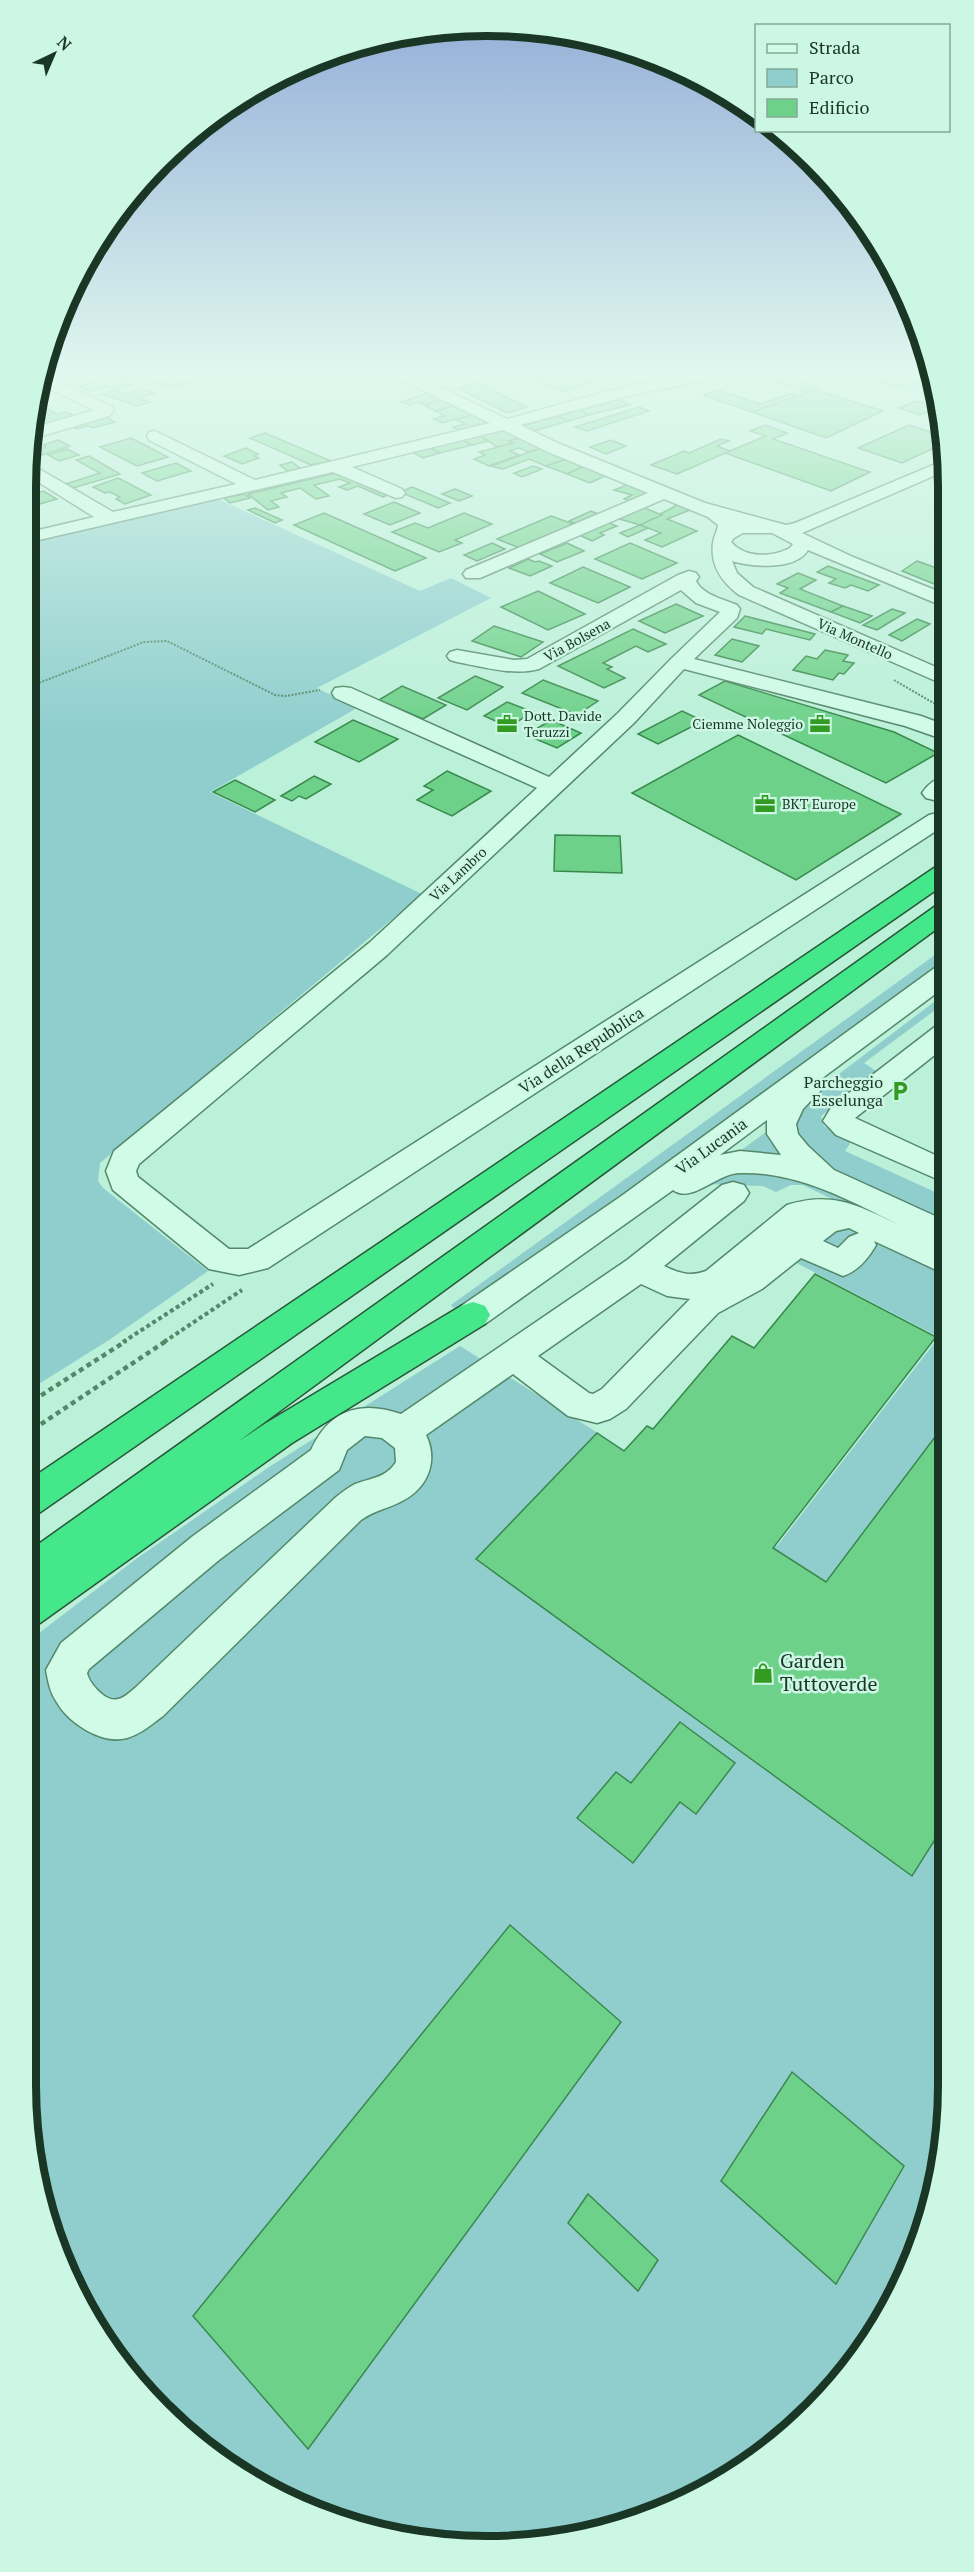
<svg xmlns="http://www.w3.org/2000/svg" width="974" height="2572" viewBox="0 0 974 2572" font-family="'PT Serif',serif">
<style>
.green{fill:#8fcecd}
.building{fill:#6ed18a;stroke:#39894d;stroke-width:1.5}
.lines{fill:none;stroke-linecap:round;stroke-linejoin:round}
.minor-casing{stroke:#548869;stroke-width:3}
.highway-casing{stroke:#295538;stroke-width:3}
.path-far2{stroke:#548869;stroke-width:2;stroke-dasharray:2 1.5;stroke-linecap:butt}
.path-far1{stroke:#548869;stroke-width:4;stroke-dasharray:4 3;stroke-linecap:butt}
.path{stroke:#548869;stroke-width:4.5;stroke-dasharray:5 4;stroke-linecap:butt}
.minor{fill:#cffbe7;fill-rule:evenodd}
.highway{fill:#44e789;fill-rule:evenodd}
.labels{text-anchor:middle;stroke-width:5;stroke-linejoin:round;paint-order:stroke}
.far-street-label{font-size:14px;fill:#1a3624;stroke:#cbf7e4}
.far-poi-label{font-size:14px;fill:#1a3624;stroke:#cbf7e4;text-anchor:start}
.street-label{font-size:16px;fill:#1a3624;stroke:#cbf7e4}
.poi-label{font-size:16px;fill:#1a3624;stroke:#cbf7e4;text-anchor:end}
.near-poi-label{font-size:20px;fill:#1a3624;stroke:#cbf7e4;text-anchor:start}
.rim{fill:none;stroke:#1a3624;stroke-width:8}
</style>
<rect width="100%" height="100%" fill="#bbf0d9"/>
<g class="green">
<polygon points="218,499 420,591 451,578 491,598 317,688 357,708 210,792 422,894 100,1163 98,1181 103,1188 208,1271 109,1340 26,1392 26,1188 29,1187 26,1178 26,522 50,537"/>
<polygon points="946,947 946,965 632,1196 456,1311 451,1305"/>
<polygon points="946,993 946,1002 864,1063 879,1073 821,1116 824,1126 851,1142 845,1151 946,1197 946,1222 833,1170 796,1139 792,1114 806,1099"/>
<polygon points="766,1132 770,1133 785,1157 740,1151"/>
<polygon points="767,1170 824,1188 946,1247 946,1254 803,1185 791,1185 776,1192 763,1186 701,1184 718,1174"/>
<polygon points="822,1212 947,1272 948,2085 933,2205 901,2289 853,2366 743,2469 664,2511 577,2538 426,2543 339,2522 257,2485 140,2389 87,2315 50,2234 26,2085 26,1643 136,1559 269,1467 460,1346 777,1546 939,1337 785,1257"/>
</g>
<g class="building">
<polygon points="116,373 129,377 118,380 129,385 114,389 106,386 89,391 79,386"/>
<polygon points="524,373 555,373 540,379"/>
<polygon points="555,373 614,373 565,392 534,381"/>
<polygon points="748,373 778,373 821,388 806,393"/>
<polygon points="877,373 889,373 927,385 912,391 866,377"/>
<polygon points="171,377 186,383 171,388 156,382"/>
<polygon points="477,383 527,407 507,413 457,388"/>
<polygon points="142,389 154,393 139,398 150,402 138,406 103,394 116,390 125,394"/>
<polygon points="718,390 760,404 790,394 798,396 752,412 703,395"/>
<polygon points="815,390 883,411 826,438 752,412"/>
<polygon points="427,393 441,400 424,405 418,402 409,405 401,402"/>
<polygon points="441,400 453,406 435,411 424,405"/>
<polygon points="619,400 630,405 589,415 579,410"/>
<polygon points="917,401 938,408 920,415 899,408"/>
<polygon points="37,403 57,414 66,412 76,417 39,427 34,424"/>
<polygon points="453,406 472,415 442,423 434,419 445,416 435,411"/>
<polygon points="639,407 649,411 587,431 575,427"/>
<polygon points="579,410 589,415 568,421 557,416"/>
<polygon points="472,415 487,423 460,431 453,427 465,424 456,420"/>
<polygon points="104,416 115,422 93,428 88,426 76,429 71,426"/>
<polygon points="557,416 568,421 534,431 522,426"/>
<polygon points="765,425 787,433 773,439 870,472 831,491 725,453 766,436 750,431"/>
<polygon points="909,425 945,437 945,443 902,463 858,448"/>
<polygon points="503,430 520,438 509,441 514,443 497,447 480,436"/>
<polygon points="265,433 331,461 311,465 250,438"/>
<polygon points="480,436 489,441 472,445 463,440"/>
<polygon points="131,438 168,457 137,466 100,447"/>
<polygon points="520,438 541,448 528,452 519,448 510,451 519,455 489,466 474,459 485,455 479,452 514,443 509,441"/>
<polygon points="721,439 729,441 717,446 730,451 677,474 651,465 684,451 689,453"/>
<polygon points="58,440 70,446 42,455 34,450 46,447 43,445"/>
<polygon points="463,440 472,445 440,453 430,448"/>
<polygon points="611,440 626,446 606,454 590,447"/>
<polygon points="246,448 258,454 254,456 259,458 242,464 224,456"/>
<polygon points="430,448 440,453 423,458 412,452"/>
<polygon points="541,448 567,459 546,466 529,459 503,469 491,466"/>
<polygon points="67,449 79,455 59,461 48,455"/>
<polygon points="89,456 120,474 73,488 66,484 100,473 76,460"/>
<polygon points="567,459 585,466 567,474 546,466"/>
<polygon points="292,462 304,471 291,474 280,465"/>
<polygon points="176,463 191,471 157,481 142,473"/>
<polygon points="533,466 542,469 522,477 514,473"/>
<polygon points="585,466 607,475 590,483 567,474"/>
<polygon points="340,472 392,493 383,497 358,486 347,490 339,487 350,483 340,479 314,485 329,496 316,499 300,488 281,493 287,497 271,501 279,507 268,510 248,494"/>
<polygon points="118,478 151,495 125,504 116,499 120,497 110,492 105,493 93,487"/>
<polygon points="629,484 654,494 635,503 624,499 632,495 614,490"/>
<polygon points="412,487 450,503 438,508 400,492"/>
<polygon points="455,489 472,496 459,501 442,494"/>
<polygon points="43,491 57,499 26,508 26,496"/>
<polygon points="244,494 250,498 230,503 224,498"/>
<polygon points="394,502 420,513 390,525 364,514"/>
<polygon points="677,505 690,510 667,519 697,531 662,547 645,540 661,533 640,525"/>
<polygon points="642,507 662,515 640,525 616,518"/>
<polygon points="255,508 282,520 275,523 248,510"/>
<polygon points="591,511 601,515 579,525 569,521"/>
<polygon points="324,513 426,558 395,571 294,525"/>
<polygon points="464,513 492,524 455,540 462,543 439,552 392,532 415,523 428,528"/>
<polygon points="551,516 576,525 522,549 497,539"/>
<polygon points="606,522 617,526 600,533 604,535 592,541 577,534"/>
<polygon points="640,525 648,528 628,537 620,533"/>
<polygon points="492,543 505,549 477,561 464,555"/>
<polygon points="567,543 584,551 557,562 540,554"/>
<polygon points="630,543 677,563 642,579 595,559"/>
<polygon points="528,559 535,562 539,561 552,566 530,576 509,568"/>
<polygon points="917,561 945,571 945,577 934,584 902,571"/>
<polygon points="828,566 879,585 868,591 851,585 845,588 829,583 836,579 817,572"/>
<polygon points="583,567 630,587 598,603 550,583"/>
<polygon points="798,573 816,580 800,589 843,606 831,612 780,593 788,588 777,584"/>
<polygon points="538,591 585,614 548,630 501,607"/>
<polygon points="676,604 703,616 665,633 639,621"/>
<polygon points="843,606 872,616 860,623 831,612"/>
<polygon points="892,609 905,613 877,630 863,625"/>
<polygon points="745,616 815,634 810,640 766,629 762,634 734,627"/>
<polygon points="917,619 930,624 902,641 889,635"/>
<polygon points="494,626 543,642 521,657 472,641"/>
<polygon points="633,629 666,644 648,652 636,646 603,663 612,667 607,669 625,678 604,688 558,666"/>
<polygon points="732,639 759,646 742,662 715,655"/>
<polygon points="825,650 848,655 843,661 854,663 844,674 839,673 833,680 793,670 806,656 817,659"/>
<polygon points="475,676 503,687 467,710 438,698"/>
<polygon points="543,680 598,701 577,715 522,693"/>
<polygon points="725,681 894,732 938,753 886,783 699,695"/>
<polygon points="402,686 446,705 423,719 379,700"/>
<polygon points="507,702 533,712 509,727 484,716"/>
<polygon points="682,711 703,721 658,744 638,734"/>
<polygon points="353,720 398,739 359,762 315,742"/>
<polygon points="551,720 581,733 557,748 526,735"/>
<polygon points="738,735 901,814 796,880 632,793"/>
<polygon points="447,771 491,791 452,816 417,800 433,790 424,786"/>
<polygon points="314,776 331,784 306,799 299,796 292,801 281,796"/>
<polygon points="235,780 275,800 255,812 213,792"/>
<polygon points="555,835 620,836 622,873 554,871"/>
<polygon points="815,1274 936,1337 773,1548 826,1582 947,1421 948,1819 912,1876 476,1559 597,1433 624,1451 647,1426 653,1429 732,1336 754,1348"/>
<polygon points="680,1722 735,1763 696,1814 680,1802 633,1863 577,1818 616,1772 631,1783"/>
<polygon points="510,1925 621,2022 308,2449 193,2316"/>
<polygon points="792,2072 904,2166 836,2284 721,2181"/>
<polygon points="588,2194 658,2260 638,2291 568,2223"/>
</g>
<g class="lines">
<g class="minor-casing">
<g id="minor">
<polygon points="40,373 112,407 114,410 109,416 32,439 33,428 94,410 39,384"/>
<path d="M 391,373 L 411,373 L 507,419 C 580,400 655,373 731,373 L 728,376 L 632,395 L 520,425 L 560,444 L 705,503 L 786,525 L 795,523 L 945,460 L 945,471 L 802,533 L 853,557 L 945,594 L 945,607 L 808,550 C 795,571 752,567 732,561 L 737,573 L 753,587 L 945,671 L 945,685 L 739,595 C 722,582 710,566 713,543 C 714,536 717,532 718,525 L 708,517 L 664,499 L 480,578 L 466,578 L 463,574 L 466,570 L 648,493 L 548,452 L 503,430 L 352,467 L 402,489 L 405,493 L 402,497 L 396,498 L 333,472 L 26,543 L 26,533 L 94,517 L 27,475 L 29,463 L 113,512 L 236,484 L 149,440 L 147,436 L 149,432 L 155,431 L 255,480 L 490,423 L 394,376 ZM 743,533 L 772,533 L 793,544 L 790,548 C 772,557 746,559 731,542 L 734,538 Z"/>
<path d="M 689,571 L 696,573 L 699,577 L 696,581 C 703,595 723,599 737,605 L 740,609 L 737,618 L 694,659 L 921,716 L 945,725 L 945,740 L 905,726 L 684,669 L 634,723 L 387,955 L 139,1164 L 136,1171 L 138,1177 L 229,1249 L 248,1249 L 929,815 L 937,813 L 945,815 L 945,825 L 268,1268 L 239,1275 L 209,1269 L 113,1190 L 106,1171 L 114,1151 L 369,943 L 537,788 L 335,698 L 332,693 L 335,688 L 343,687 L 351,688 L 549,777 L 618,713 L 672,658 L 720,612 L 696,603 L 681,590 L 539,669 C 513,676 484,667 457,662 L 450,660 L 447,656 L 450,652 L 457,650 L 514,660 L 527,659 L 678,575 Z"/>
<path d="M 945,776 L 945,795 L 934,800 L 926,798 L 922,793 C 928,784 935,779 945,776 Z"/>
<path d="M 946,965 L 946,986 L 817,1082 L 822,1089 L 803,1109 L 796,1124 L 798,1134 L 808,1146 L 834,1170 L 946,1221 L 946,1247 L 937,1244 L 946,1249 L 947,1275 L 874,1241 L 876,1245 C 868,1259 858,1271 843,1276 L 801,1258 L 762,1289 L 718,1313 L 626,1409 L 610,1419 L 597,1423 L 568,1416 L 513,1374 L 426,1435 C 438,1460 429,1486 404,1500 C 388,1509 377,1509 361,1520 L 163,1716 C 152,1724 141,1734 127,1738 C 102,1745 68,1723 56,1701 C 50,1692 48,1681 46,1670 L 61,1643 L 193,1536 L 311,1450 C 329,1410 360,1400 401,1414 L 627,1260 L 722,1185 L 733,1182 L 744,1185 L 749,1193 L 744,1201 L 664,1266 C 679,1273 690,1277 706,1271 L 787,1205 C 832,1191 857,1205 897,1224 C 849,1200 796,1171 740,1173 C 717,1173 692,1204 673,1190 L 485,1324 L 473,1328 L 461,1324 L 456,1315 L 461,1306 L 620,1197 L 936,967 ZM 767,1120 L 767,1134 L 781,1155 L 740,1151 L 720,1155 ZM 849,1228 L 859,1233 L 849,1237 L 838,1248 L 823,1241 L 836,1231 ZM 641,1284 L 667,1296 L 690,1299 L 602,1389 L 593,1394 L 589,1393 L 538,1356 ZM 365,1436 L 382,1438 L 395,1448 L 396,1462 C 386,1478 371,1478 355,1484 C 347,1488 341,1493 335,1498 L 135,1688 C 130,1692 124,1698 118,1699 C 106,1703 89,1683 87,1673 L 89,1669 L 219,1560 L 339,1470 L 347,1450 Z"/>
<polygon points="946,1023 946,1046 855,1118 946,1160 946,1183 836,1135 823,1121 832,1106 936,1026"/>
</g>
</g>
<g class="highway-casing">
<g id="highway">
<polygon points="946,864 946,883 39,1513 26,1518 26,1482 937,866"/>
<polygon points="946,902 946,922 239,1441 266,1423 461,1306 473,1302 485,1306 490,1315 485,1324 292,1443 40,1623 26,1628 26,1553 937,905"/>
</g>
</g>
<g class="path-far2">
<polyline points="894,680 937,705"/>
<polyline points="26,688 144,642 167,641 275,695 286,696 320,690"/>
</g>
<g class="path-far1">
<polyline points="123,1342 213,1284"/>
<polyline points="164,1342 242,1290"/>
</g>
<g class="path">
<polyline points="26,1405 126,1341"/>
<polyline points="26,1434 166,1341"/>
</g>
<use href="#minor" class="minor"/>
<use href="#highway" class="highway"/>
</g>
<linearGradient id="sky" x2="0" y2="1"><stop stop-color="#92acd8"/><stop offset="0.51" stop-color="#e0f8ee"/><stop offset="1" stop-color="#e0f8ee" stop-opacity="0"/></linearGradient>
<rect width="974" height="733" fill="url(#sky)"/>
<defs>
<g id="office-bare" transform="scale(1.62)"><path d="M-6-3h4V-5.5h4V-3h4V5H-6ZM-1-4.5V-3h2v-1.5ZM-6 0V1H6V0Z" fill="#339b21" stroke="#cbf7e4" stroke-width="2.5" paint-order="stroke"/></g>
<g id="parking-bare" transform="scale(1.62)"><path d="M-3.5-5.5H1a3.5 3.5 0 0 1 0 7H-1V5.5H-3.5ZM-1-3.4V-.6H.8a1.4 1.4 0 0 0 0-2.8Z" fill="#339b21" stroke="#cbf7e4" stroke-width="2.5" paint-order="stroke"/></g>
<g id="shop-bare" transform="scale(1.62)"><path d="M-5-2.5h2.3a2.7 3.5 0 0 1 5.4 0H5L5.5 6h-11ZM-1.5-2.5h3a1.5 2.3 0 0 0-3 0Z" fill="#339b21" stroke="#cbf7e4" stroke-width="2.5" paint-order="stroke"/></g>
</defs>
<g fill-rule="evenodd">
<use href="#office-bare" x="507" y="724"/>
<use href="#office-bare" x="820" y="724"/>
<use href="#office-bare" x="765" y="804"/>
<use href="#parking-bare" x="900" y="1091"/>
<use href="#shop-bare" x="763" y="1673"/>
</g>
<g class="labels">
<g class="far-street-label">
<text transform="translate(855 639) rotate(24)" y="5">Via Montello</text>
<text transform="translate(577 640) rotate(-29)" y="5">Via Bolsena</text>
<text transform="translate(458 874) rotate(-43)" y="5">Via Lambro</text>
</g>
<g class="far-poi-label">
<text x="524" y="721">Dott. Davide<tspan x="524" dy="16">Teruzzi</tspan></text>
<text x="803" y="729" text-anchor="end">Ciemme Noleggio</text>
<text x="782" y="809">BKT Europe</text>
</g>
<g class="street-label">
<text transform="translate(581 1050) rotate(-33)" y="6">Via della Repubblica</text>
<text transform="translate(711 1146) rotate(-36)" y="6">Via Lucania</text>
</g>
<g class="poi-label">
<text x="883" y="1088">Parcheggio<tspan x="883" dy="18">Esselunga</tspan></text>
</g>
<g class="near-poi-label">
<text x="780" y="1668">Garden<tspan x="780" dy="23">Tuttoverde</tspan></text>
</g>
</g>
<path d="M0 0H974V2572H0ZM487 36H487A451 451 0 0 1 938 487V2085A451 451 0 0 1 487 2536H487A451 451 0 0 1 36 2085V487A451 451 0 0 1 487 36Z" fill="#cbf7e4" fill-rule="evenodd"/>
<path class="rim" d="M487 36H487A451 451 0 0 1 938 487V2085A451 451 0 0 1 487 2536H487A451 451 0 0 1 36 2085V487A451 451 0 0 1 487 36Z"/>
<rect x="755" y="24" width="195" height="108" fill="#cbf7e4" stroke="#84aa97" stroke-width="1.5"/>
<rect x="767" y="44" width="30" height="9" fill="#cffbe7" stroke="#84aa97" stroke-width="1.5"/>
<text x="809" y="54" font-size="18" fill="#1a3624">Strada</text>
<rect x="767" y="69" width="30" height="18" fill="#8fcecd" stroke="#84aa97" stroke-width="1.5"/>
<text x="809" y="84" font-size="18" fill="#1a3624">Parco</text>
<rect x="767" y="99" width="30" height="18" fill="#6ed18a" stroke="#84aa97" stroke-width="1.5"/>
<text x="809" y="114" font-size="18" fill="#1a3624">Edificio</text>
<g transform="translate(54 54) rotate(44)" stroke="#cbf7e4" stroke-width="4.5" paint-order="stroke">
<path d="M0-4.5L10 22L0 15L-10 22Z" fill="#1a3624"/>
<text y="-9" font-size="16" font-weight="bold" text-anchor="middle" fill="#1a3624">N</text>
</g>
</svg>
